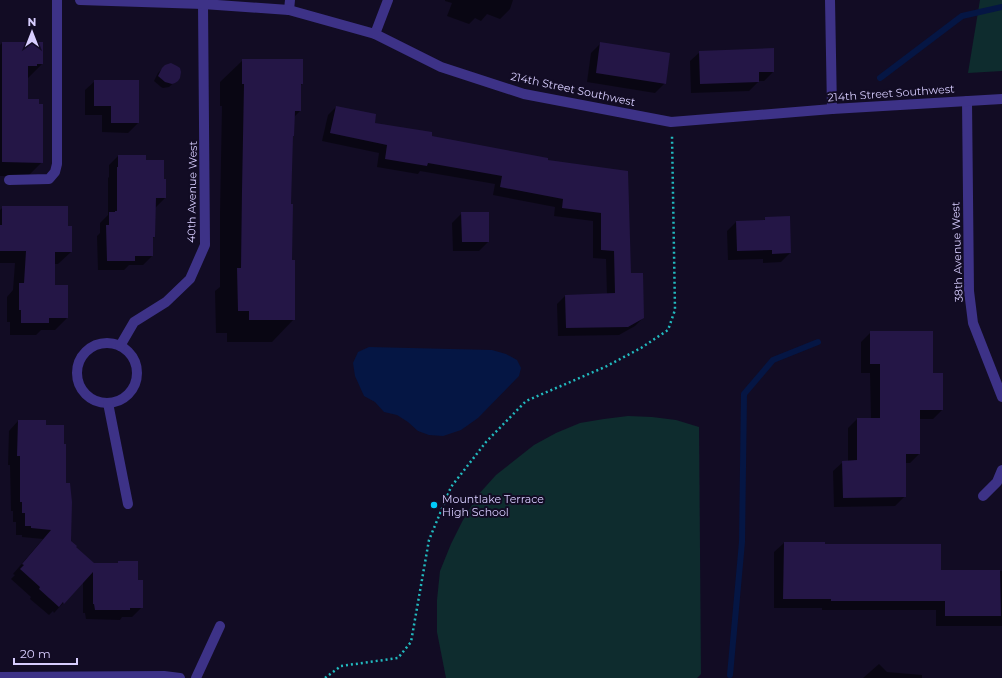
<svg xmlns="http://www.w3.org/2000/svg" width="1002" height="678" viewBox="0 0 1002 678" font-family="Montserrat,sans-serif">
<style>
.green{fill:#0e2c2e}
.water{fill:#051644}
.shadow{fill:#0007}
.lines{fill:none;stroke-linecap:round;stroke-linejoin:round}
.stream{stroke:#051644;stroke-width:6}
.building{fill:#241646}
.path{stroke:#22babf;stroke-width:2.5;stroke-dasharray:2 3;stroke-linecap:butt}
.service{stroke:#3d3287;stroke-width:10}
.minor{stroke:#3d3287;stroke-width:10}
.tertiary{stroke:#3d3287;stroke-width:10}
.poi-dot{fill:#00caf9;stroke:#120c24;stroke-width:1.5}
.labels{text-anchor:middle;stroke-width:4;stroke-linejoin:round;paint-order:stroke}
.street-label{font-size:11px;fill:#d8ceff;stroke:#120c24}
.poi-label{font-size:11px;fill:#d8ceff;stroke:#120c24;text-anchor:start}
</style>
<rect width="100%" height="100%" fill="#120c24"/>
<g class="green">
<polygon points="980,0 1002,0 1002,71 968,73"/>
<polygon points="628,416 652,417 676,420 699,427 701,674 697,678 446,678 437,632 437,600 440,571 451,544 463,520 478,495 496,475 534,445 556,433 580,423 604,419"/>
</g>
<polygon class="water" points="369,347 492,350 506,354 517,360 521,368 519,376 478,418 461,430 443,436 429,435 418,431 408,422 397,415 384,412 375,402 364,396 355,376 353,363 358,352"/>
<g class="shadow">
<polygon points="445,0 513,0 510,9 500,19 487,14 481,21 475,18 469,24 447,16 452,3 445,1"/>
<polygon points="2,43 42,64 28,78 27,78 27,100 42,162 28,176 0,176 0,45"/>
<polygon points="601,43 665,83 655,93 587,82 591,53"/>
<polygon points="700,52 773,72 764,81 759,81 749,91 691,93 690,61"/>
<polygon points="243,60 302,84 300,86 300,111 294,117 292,137 290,205 291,261 294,319 272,342 227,342 227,333 216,333 215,291 220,287 220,213 222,106 220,106 220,82"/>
<polygon points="165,66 179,78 169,87 163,88 161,87 154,81 158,73"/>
<polygon points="95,81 138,81 138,123 128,133 102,132 102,115 85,115 85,90"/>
<polygon points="336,107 373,124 431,137 546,161 627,172 630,274 643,318 635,326 619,335 558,336 557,304 565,296 607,295 606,259 593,258 593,221 554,216 555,207 493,195 495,184 420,171 418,174 377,167 379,153 322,141 328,115"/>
<polygon points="118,156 145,161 163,180 165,198 155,208 154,237 152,239 152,256 143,265 129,265 124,270 98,270 97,236 100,233 100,223 108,215 108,178 109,177 109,165"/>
<polygon points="3,207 67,227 71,252 58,264 54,264 54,286 67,318 55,330 41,330 36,335 10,335 10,322 7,322 7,297 13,290 15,263 0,263 0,210"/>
<polygon points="462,213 488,242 479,251 453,251 452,223"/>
<polygon points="766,218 790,253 781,262 763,263 763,259 728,260 727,231 736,222 763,221"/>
<polygon points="871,332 932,374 942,410 933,419 919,419 919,454 910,463 905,463 905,496 895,506 834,507 833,471 843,462 848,462 848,428 857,419 871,419 870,373 861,373 861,342"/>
<polygon points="18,421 45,426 65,484 70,541 74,547 94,564 137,581 142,607 132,617 122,617 120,620 86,619 85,613 83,613 83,581 54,613 53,611 49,615 30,599 31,597 11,579 15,575 13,574 43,539 22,537 22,535 16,535 16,522 13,522 13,511 11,511 10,465 8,465 9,431"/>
<polygon points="784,543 824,545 940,571 1002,571 1002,626 936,626 936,610 822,610 822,608 774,608 774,552"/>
<polygon points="879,664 887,672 922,675 922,678 863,678"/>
</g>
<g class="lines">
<g class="stream">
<polyline points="880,78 962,16 1002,7"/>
<polyline points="730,675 742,542 744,394 773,360 818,342"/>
</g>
</g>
<g class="building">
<polygon points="2,42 43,42 43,64 37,64 37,66 28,66 28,99 39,99 39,104 43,104 43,163 2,162"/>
<polygon points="600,42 670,53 666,84 596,73"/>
<polygon points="774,48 774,72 759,72 759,82 700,84 699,51"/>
<polygon points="242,59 303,59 303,84 301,84 301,111 295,111 294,136 293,136 291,204 293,204 292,260 295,260 295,320 249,320 249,311 238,311 237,268 241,268 242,190 244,84 242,84"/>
<polygon points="171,63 177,66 180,68 181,72 180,78 178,81 175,83 172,84 165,82 158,76 162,68 165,65"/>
<polygon points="94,80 139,80 139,123 111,123 111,106 94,106"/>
<polygon points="336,106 376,114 375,123 432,132 432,136 548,158 548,160 628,171 631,273 643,273 644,318 628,327 566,328 565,295 615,293 614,251 601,250 601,213 562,208 563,199 500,187 502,176 428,163 427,166 385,159 387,145 330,133"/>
<polygon points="118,155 146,155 146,160 164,160 164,179 166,179 166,198 156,198 155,237 153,237 153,256 135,256 135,261 107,261 106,225 109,225 109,212 115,212 115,211 117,211 117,167 118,167"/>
<polygon points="2,206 68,206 68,226 72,226 72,252 55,252 55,285 68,285 68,318 49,318 49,323 21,323 21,310 19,310 19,283 24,283 26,251 0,251 0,225 2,225"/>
<polygon points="461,212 489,212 489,242 462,242"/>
<polygon points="790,216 791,253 772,254 772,250 737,251 736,221 765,220 765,217"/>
<polygon points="870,331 933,331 933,373 943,373 943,410 920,410 920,454 906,454 906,497 843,498 842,461 857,460 857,418 880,418 880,364 870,364"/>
<polygon points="18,420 46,420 46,425 64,425 64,444 66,444 66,483 70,483 72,502 71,541 77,546 76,547 94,563 118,563 118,561 138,561 138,580 143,580 143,608 130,608 130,610 95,610 94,604 93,604 93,572 64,604 63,602 59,607 39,589 40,587 20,569 24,565 22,564 51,530 31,528 31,526 25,526 25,513 22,513 22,502 20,502 20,456 17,456"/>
<polygon points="784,542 825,542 825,544 941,544 941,570 1000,570 1001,616 945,616 945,601 831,601 831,599 783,599"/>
</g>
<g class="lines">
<polyline class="path" points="325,678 341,666 398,658 411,642 429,540 451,487 486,442 526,401 605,367 641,348 668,330 675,310 672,136"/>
<g class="service">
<polyline points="289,10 290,0"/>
<polyline points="9,180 49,179 55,172 57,164 57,0"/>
<polyline points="0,677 164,676 180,678"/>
<polyline points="196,678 220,626"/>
</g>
<g class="minor">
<polyline points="830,0 832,109"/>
<polyline points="375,34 388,0"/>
<polyline points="967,101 969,291 973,323 1002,397"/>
<circle cx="107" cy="373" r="30"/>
<polyline points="120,346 134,322 166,302 190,279 205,245 203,4"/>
<polyline points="108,403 128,504"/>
<polyline points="983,496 997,482 1002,470"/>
</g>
<polyline class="tertiary" points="80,0 203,4 289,10 375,34 441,67 524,94 671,122 832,109 1002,99"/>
</g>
<circle class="poi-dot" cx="434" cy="505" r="4"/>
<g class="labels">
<g class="street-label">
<text transform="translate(573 89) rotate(12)" y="4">214th Street Southwest</text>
<text transform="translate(891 93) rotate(-4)" y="4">214th Street Southwest</text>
<text transform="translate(192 192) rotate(-89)" y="4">40th Avenue West</text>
<text transform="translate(957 252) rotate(-92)" y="4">38th Avenue West</text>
</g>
<g class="poi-label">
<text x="442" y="503">Mountlake Terrace<tspan x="442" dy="13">High School</tspan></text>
</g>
</g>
<g transform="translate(32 32)" stroke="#120c24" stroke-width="3" paint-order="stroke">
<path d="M0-3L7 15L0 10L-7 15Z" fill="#d8ceff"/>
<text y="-6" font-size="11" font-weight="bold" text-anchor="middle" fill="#d8ceff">N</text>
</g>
<path d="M14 658v6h63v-6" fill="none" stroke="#d8ceff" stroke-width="2"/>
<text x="20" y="658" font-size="12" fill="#d8ceff" stroke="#120c24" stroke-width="3" paint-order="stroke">20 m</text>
</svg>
